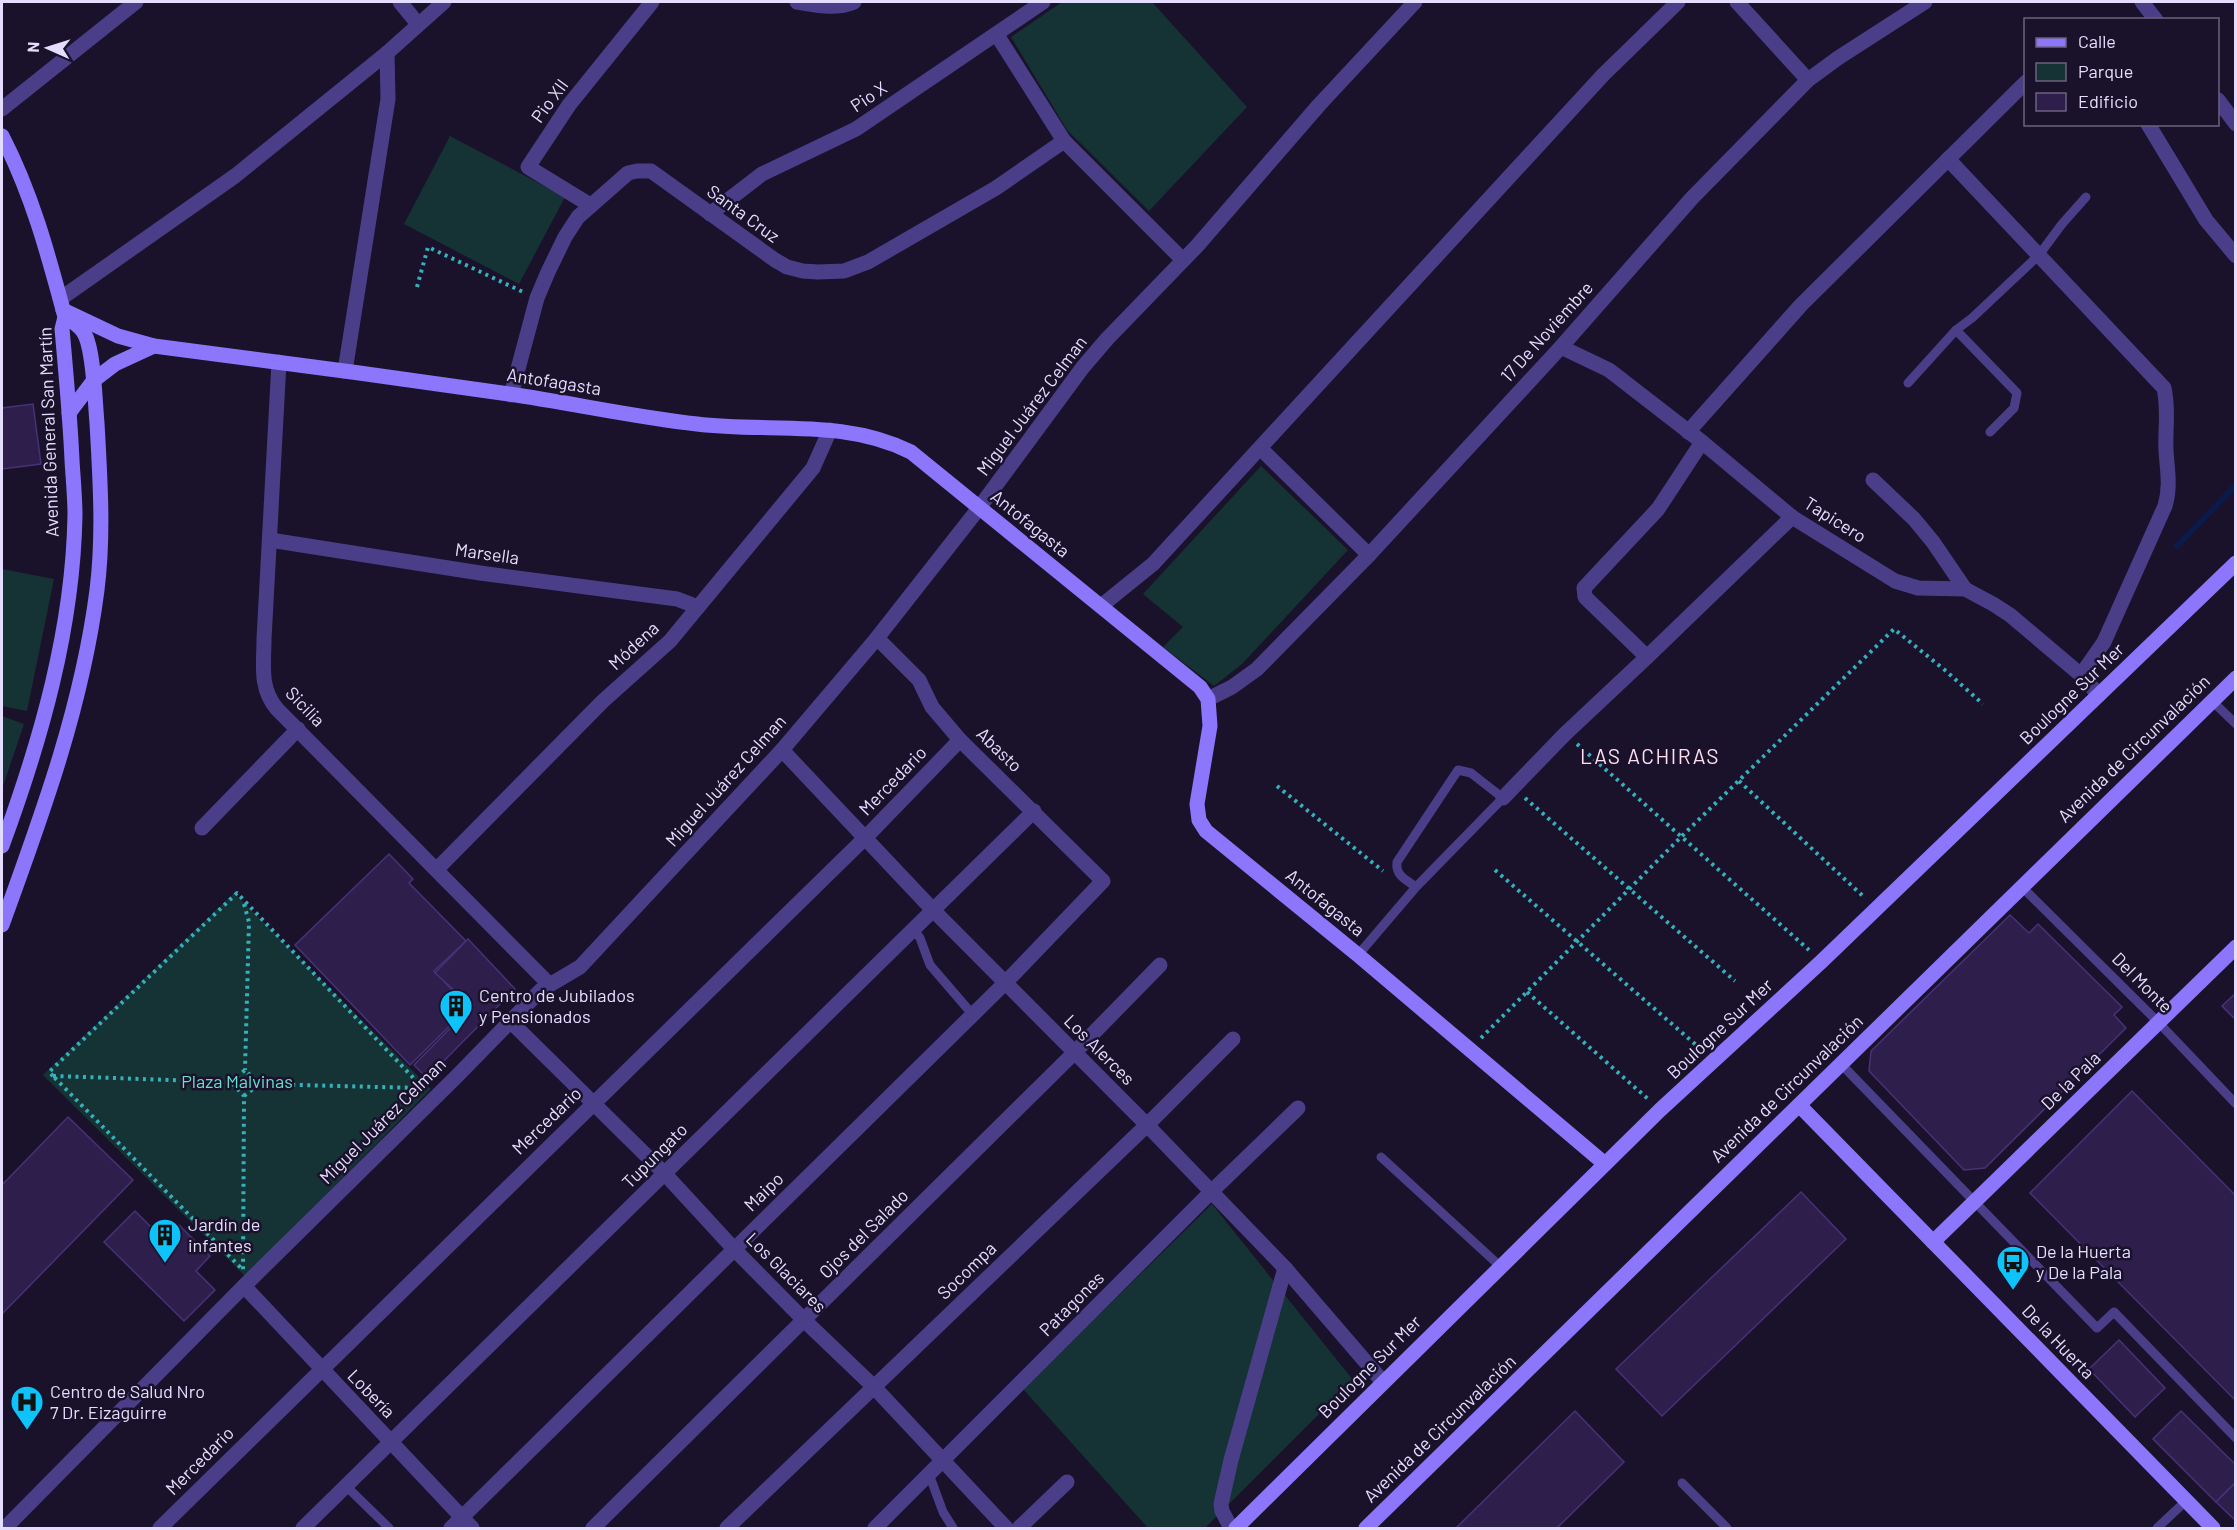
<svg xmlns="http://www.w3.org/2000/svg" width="2237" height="1530" viewBox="0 0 2237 1530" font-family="Barlow,sans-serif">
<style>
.green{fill:#153235}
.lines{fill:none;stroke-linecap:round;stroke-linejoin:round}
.stream{stroke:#0c1a4a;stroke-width:6}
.building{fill:#2e1e4c;stroke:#483177;stroke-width:1.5}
.path{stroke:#34b1bb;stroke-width:4;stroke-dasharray:3 4.5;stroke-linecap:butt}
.lane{stroke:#4b3e89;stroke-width:9}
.street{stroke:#4b3e89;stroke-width:15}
.secondary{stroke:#8c76fc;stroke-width:15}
.labels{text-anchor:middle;stroke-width:5;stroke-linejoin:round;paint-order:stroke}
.street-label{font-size:18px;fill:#e5ddfe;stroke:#1a122b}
.poi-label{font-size:18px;fill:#e5ddfe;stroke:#1a122b;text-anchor:start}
.park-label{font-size:18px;fill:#68dfd1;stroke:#1a122b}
.quarter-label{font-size:21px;letter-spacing:1.5px;fill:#fedfef;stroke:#1a122b}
</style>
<rect width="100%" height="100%" fill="#1a122b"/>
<g class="green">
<polygon points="1062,2 1152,2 1247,107 1149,211 1067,130 1011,37"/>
<polygon points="450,136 565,197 519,284 404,224"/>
<polygon points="1261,466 1348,550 1242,664 1214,686 1163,647 1183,627 1143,594"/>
<polygon points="2,569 54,579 27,711 2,706"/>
<polygon points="2,716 24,724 2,789"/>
<polygon points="234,893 431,1089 245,1276 43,1075"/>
<polygon points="1212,1204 1353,1380 1205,1528 1148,1528 1023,1389"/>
</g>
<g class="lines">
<polyline class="stream" points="2177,546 2236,485"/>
</g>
<g class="building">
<polygon points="33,404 41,464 2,469 2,408"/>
<polygon points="389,854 413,879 409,883 466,941 434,971 456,994 458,992 471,1005 410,1065 295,945"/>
<polygon points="2010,915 2029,933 2038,924 2122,1007 2114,1015 2126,1028 1985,1168 1964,1170 1869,1071 1871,1051"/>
<polygon points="468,939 515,989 427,1078 414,1065 472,1006 435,973"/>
<polygon points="2236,993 2236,1020 2222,1006"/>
<polygon points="2132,1091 2236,1196 2236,1401 2030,1193"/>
<polygon points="68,1117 133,1180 2,1314 2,1185"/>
<polygon points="1801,1192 1846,1239 1662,1416 1616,1369"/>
<polygon points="135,1211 164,1240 179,1225 210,1256 196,1271 215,1290 184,1321 104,1242"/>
<polygon points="2119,1340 2165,1388 2135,1417 2089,1369"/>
<polygon points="1575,1411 1624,1462 1557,1528 1456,1528"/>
<polygon points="2181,1411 2236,1465 2236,1482 2216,1502 2153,1439"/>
<polygon points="2236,1482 2236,1521 2216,1502"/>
</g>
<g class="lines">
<g class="path">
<polyline points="417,287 428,247 523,292"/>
<polyline points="1577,744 1809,950"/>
<polyline points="1739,781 1865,898"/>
<polyline points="1277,786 1383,871"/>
<polyline points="1525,798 1735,981"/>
<polyline points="1495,870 1703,1051"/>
<polyline points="244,904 249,922 245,1070"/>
<polyline points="1527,992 1648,1099"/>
<polyline points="1481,1038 1682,836 1894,629 1946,671 1983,704"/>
<polyline points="53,1076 49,1072 237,893 423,1088"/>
<polygon points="53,1076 231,1082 244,1096 243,1270"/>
<polyline points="231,1082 245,1070 259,1084"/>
<polyline points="244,1096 259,1084 420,1088"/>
</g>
<g class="lane">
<polyline points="1956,330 2017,393 2014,408 1990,432"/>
<polyline points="1908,383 1956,330 1972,318 2039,255 2062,224 2086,197"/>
<polyline points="2212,701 2236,724"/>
<polyline points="2022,887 2158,1022 2236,1104"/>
<polyline points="913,929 920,938 930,965 973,1015"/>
<path d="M 1358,955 L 1416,887 L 1503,798 L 1471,773 L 1458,770 L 1397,862 C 1395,876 1407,880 1416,887"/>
<polyline points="1841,1064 2097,1328 2114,1312 2236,1438"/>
<polyline points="1381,1157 1501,1267"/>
<polyline points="929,1474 943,1512 953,1528"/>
<polyline points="1682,1483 1727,1528"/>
<polyline points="346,1486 389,1528"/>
<polyline points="2157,1528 2186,1501"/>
</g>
<g class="street">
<polyline points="400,2 418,24"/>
<path d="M 797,2 C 816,5 835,10 854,2"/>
<polyline points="1737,2 1808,80"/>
<polyline points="2142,2 2156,20"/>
<polyline points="997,35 1064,141 1183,260"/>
<polyline points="2218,100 2236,124"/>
<polyline points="2,109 136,2"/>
<polyline points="2148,124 2206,220 2236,256"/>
<path d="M 1948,159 L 2164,388 C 2169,410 2165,428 2166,450 C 2167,469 2171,486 2165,506 L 2104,642 L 2081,675"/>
<polyline points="590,205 528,167 569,105 652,2"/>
<polyline points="710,214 762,174 856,129 1043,2"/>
<polyline points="60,299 235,176 387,53 444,2"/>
<polyline points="1561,347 1609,370 1702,442 1792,517 1895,581 1918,588 1965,589 1993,604 2010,615 2081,675 2099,695"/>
<path d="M 279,362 L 264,639 C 264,664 259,688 277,709 L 549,984"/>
<polyline points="345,371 388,99 387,53"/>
<polyline points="511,395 537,298 548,272 565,237 578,217 628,173 637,171 651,171 775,260 787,267 803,271 818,272 844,271 868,262 996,188 1064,141"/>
<polyline points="1688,432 1801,305 2026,82"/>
<polyline points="1261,449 1369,555"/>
<polyline points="1873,480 1914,519 1933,542 1965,589"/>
<polyline points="270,540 480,573 677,599 698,607"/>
<polyline points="1101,606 1153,564 1603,75 1678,2"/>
<polyline points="1647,657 1585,597 1584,588 1658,509 1702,442"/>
<polyline points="1208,699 1232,687 1257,669 1369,555 1561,347 1692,198 1808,80 1838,58 1925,2"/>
<polyline points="782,750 933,910 1147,1125 1285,1268 1383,1382"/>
<polyline points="1503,798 1565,734 1647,657 1792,517"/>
<polyline points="202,828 298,729"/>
<polyline points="437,869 603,701 670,641 813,468 830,430"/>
<polyline points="511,1022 665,1174 734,1249 805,1321 874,1387 1006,1528"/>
<polyline points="244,1286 472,1528"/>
<polyline points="5,1528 244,1286 456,1077 541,990 580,967 782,750 877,638 979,508 1083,367 1107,339 1197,246 1319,105 1415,2"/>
<polyline points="160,1528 866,837 960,740"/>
<polyline points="303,1528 1034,811"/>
<polyline points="451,1528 1005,983 1103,881 960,740 932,707 919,680 877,638"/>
<polyline points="593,1528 1074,1053 1160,965"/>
<polyline points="727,1528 1147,1125 1233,1039"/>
<polyline points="875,1528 1211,1192 1298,1108"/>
<polyline points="1019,1528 1067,1482"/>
<polyline points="1231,1528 1222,1511 1221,1504 1231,1460 1285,1268"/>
</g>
<g class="secondary">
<path d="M 2,136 C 32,194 48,254 65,317"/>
<path d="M 63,310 L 118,336 L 154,346 C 272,361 391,377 509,394 C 572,403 634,417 697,424 C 769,433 844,418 911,452 L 1200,687 L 1208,699 L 1210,726 L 1197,804 L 1199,820 L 1206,831 L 1358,955 L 1605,1164"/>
<polyline points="69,413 94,380 115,364 154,346"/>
<path d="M 2,846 C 41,740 73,629 75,515 C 75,497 73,478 72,460 C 70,416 66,373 62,329 L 65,317"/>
<path d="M 2,925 C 42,815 82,707 97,590 C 104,534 100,478 97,423 C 95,403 94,349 84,333 C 80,326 74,323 68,318"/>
<polyline points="1799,1105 2213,1528"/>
<polyline points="1933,1242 2236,947"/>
<polyline points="1236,1528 1660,1110 1822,961 2236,563"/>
<polyline points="1366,1528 2236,678"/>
</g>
</g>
<defs>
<g id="building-pin" transform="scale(1.725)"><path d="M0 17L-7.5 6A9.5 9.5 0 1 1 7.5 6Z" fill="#0ec2fa" stroke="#1a122b"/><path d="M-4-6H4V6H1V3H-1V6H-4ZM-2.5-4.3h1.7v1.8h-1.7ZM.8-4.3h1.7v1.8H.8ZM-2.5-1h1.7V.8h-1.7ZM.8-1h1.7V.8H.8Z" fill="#111"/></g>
<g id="bus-pin" transform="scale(1.725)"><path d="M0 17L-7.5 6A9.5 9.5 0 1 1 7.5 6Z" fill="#0ec2fa" stroke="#1a122b"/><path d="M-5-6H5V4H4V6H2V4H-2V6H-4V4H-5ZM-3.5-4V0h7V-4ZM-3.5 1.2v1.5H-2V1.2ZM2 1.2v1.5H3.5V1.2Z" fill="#111"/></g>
<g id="hospital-pin" transform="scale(1.725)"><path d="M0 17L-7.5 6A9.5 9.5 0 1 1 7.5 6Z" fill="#0ec2fa" stroke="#1a122b"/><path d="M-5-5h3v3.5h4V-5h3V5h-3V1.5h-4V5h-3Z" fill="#111"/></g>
</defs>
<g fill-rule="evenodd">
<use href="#building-pin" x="456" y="1006"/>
<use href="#building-pin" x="165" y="1235"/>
<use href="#bus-pin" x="2013" y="1262"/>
<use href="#hospital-pin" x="27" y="1402"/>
</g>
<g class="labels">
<g class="street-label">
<text transform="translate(869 97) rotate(-34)" y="6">Pio X</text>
<text transform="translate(550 101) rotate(-54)" y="6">Pio XII</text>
<text transform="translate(743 214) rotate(36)" y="6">Santa Cruz</text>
<text transform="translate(1547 332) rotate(-48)" y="6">17 De Noviembre</text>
<text transform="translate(554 382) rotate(9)" y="6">Antofagasta</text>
<text transform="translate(1032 406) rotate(-53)" y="6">Miguel Juárez Celman</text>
<text transform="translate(49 432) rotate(-92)" y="6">Avenida General San Martín</text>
<text transform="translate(1835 520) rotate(32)" y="6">Tapicero</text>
<text transform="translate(1030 524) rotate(39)" y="6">Antofagasta</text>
<text transform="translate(487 554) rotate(8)" y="6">Marsella</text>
<text transform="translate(634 646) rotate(-43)" y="6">Módena</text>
<text transform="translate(2072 694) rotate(-44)" y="6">Boulogne Sur Mer</text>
<text transform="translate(305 707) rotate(46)" y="6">Sicilia</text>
<text transform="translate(2134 749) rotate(-44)" y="6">Avenida de Circunvalación</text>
<text transform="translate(999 750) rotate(44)" y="6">Abasto</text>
<text transform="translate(726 781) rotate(-48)" y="6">Miguel Juárez Celman</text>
<text transform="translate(893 781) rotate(-46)" y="6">Mercedario</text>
<text transform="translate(1325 903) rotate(39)" y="6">Antofagasta</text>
<text transform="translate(2142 983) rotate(45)" y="6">Del Monte</text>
<text transform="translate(1720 1029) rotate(-43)" y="6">Boulogne Sur Mer</text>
<text transform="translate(1099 1050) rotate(45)" y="6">Los Alerces</text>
<text transform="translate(2071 1081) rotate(-44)" y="6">De la Pala</text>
<text transform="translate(1787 1089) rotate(-44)" y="6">Avenida de Circunvalación</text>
<text transform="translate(383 1121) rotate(-45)" y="6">Miguel Juárez Celman</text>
<text transform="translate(547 1121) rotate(-44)" y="6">Mercedario</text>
<text transform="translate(655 1156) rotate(-45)" y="6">Tupungato</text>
<text transform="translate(764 1192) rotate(-44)" y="6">Maipo</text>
<text transform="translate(864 1234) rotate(-45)" y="6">Ojos del Salado</text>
<text transform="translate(967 1271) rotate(-44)" y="6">Socompa</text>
<text transform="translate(786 1273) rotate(45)" y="6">Los Glaciares</text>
<text transform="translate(1072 1304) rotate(-45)" y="6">Patagones</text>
<text transform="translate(2058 1342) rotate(46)" y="6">De la Huerta</text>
<text transform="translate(1370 1367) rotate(-45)" y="6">Boulogne Sur Mer</text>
<text transform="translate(371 1394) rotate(46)" y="6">Lobería</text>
<text transform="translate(1440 1429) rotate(-44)" y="6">Avenida de Circunvalación</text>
<text transform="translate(200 1461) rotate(-45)" y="6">Mercedario</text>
</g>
<g class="poi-label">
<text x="479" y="1002">Centro de Jubilados<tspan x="479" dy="21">y Pensionados</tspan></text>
<text x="188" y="1231">Jardín de<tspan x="188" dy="21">infantes</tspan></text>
<text x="2036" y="1258">De la Huerta<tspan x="2036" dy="21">y De la Pala</tspan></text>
<text x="50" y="1398">Centro de Salud Nro<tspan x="50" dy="21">7 Dr. Eizaguirre</tspan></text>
</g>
<g class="park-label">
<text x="237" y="1088">Plaza Malvinas</text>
</g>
<g class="quarter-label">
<text x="1650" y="764">LAS ACHIRAS</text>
</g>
</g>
<rect width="2237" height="1530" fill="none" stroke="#e5ddfe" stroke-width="6"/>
<rect x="2024" y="18" width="195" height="108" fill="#1a122b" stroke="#6b637f" stroke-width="1.5"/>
<rect x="2036" y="38" width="30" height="9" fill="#8c76fc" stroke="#6b637f" stroke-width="1.5"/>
<text x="2078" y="48" font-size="18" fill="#e5ddfe">Calle</text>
<rect x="2036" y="63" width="30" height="18" fill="#153235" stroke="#6b637f" stroke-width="1.5"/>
<text x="2078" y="78" font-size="18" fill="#e5ddfe">Parque</text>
<rect x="2036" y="93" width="30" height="18" fill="#2e1e4c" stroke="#6b637f" stroke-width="1.5"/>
<text x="2078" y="108" font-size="18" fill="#e5ddfe">Edificio</text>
<g transform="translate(48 48) rotate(273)" stroke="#1a122b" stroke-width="4.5" paint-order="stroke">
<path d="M0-4.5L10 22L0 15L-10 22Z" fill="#e5ddfe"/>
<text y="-9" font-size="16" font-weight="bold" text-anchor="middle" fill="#e5ddfe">N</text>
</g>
</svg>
